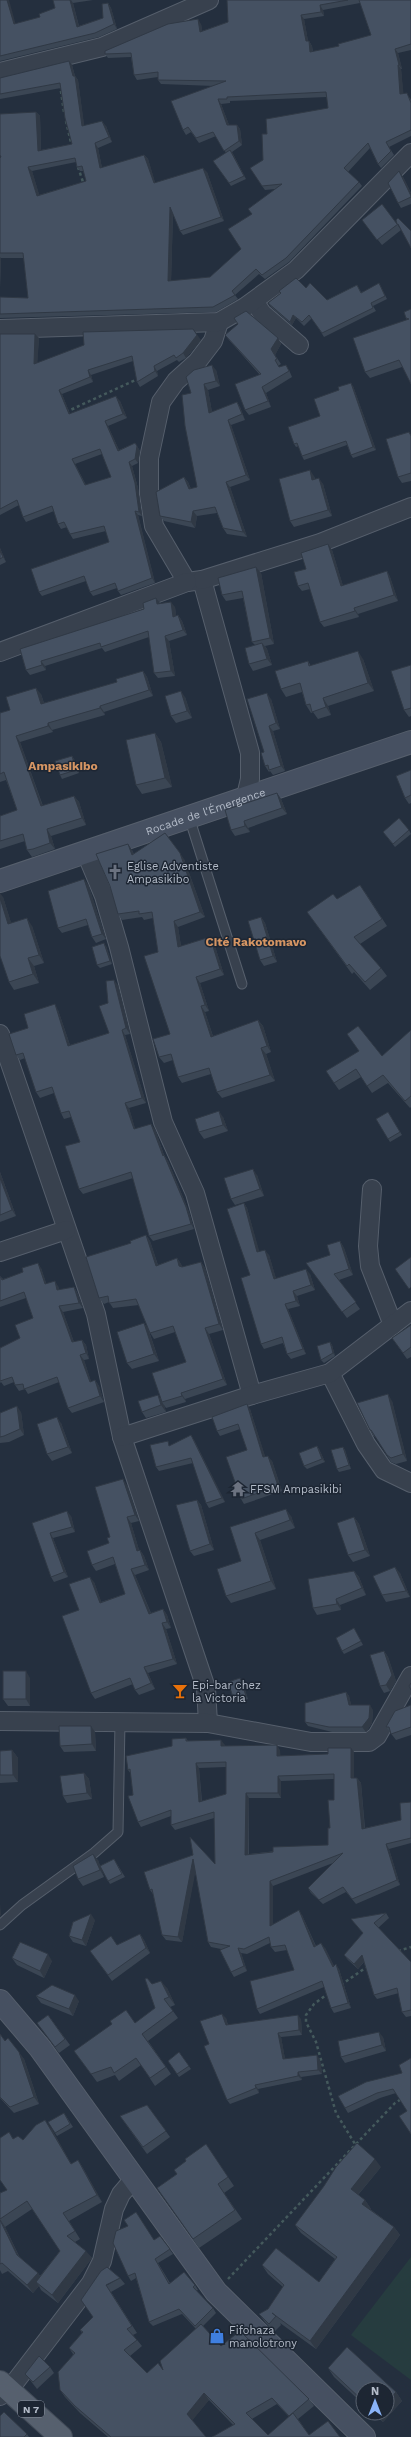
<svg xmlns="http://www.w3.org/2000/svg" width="411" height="2437" viewBox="0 0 411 2437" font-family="'Work Sans',sans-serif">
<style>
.pitch{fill:#263c3f}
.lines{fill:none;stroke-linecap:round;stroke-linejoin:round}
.lane-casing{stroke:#565f6c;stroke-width:11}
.street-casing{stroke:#565f6c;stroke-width:20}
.secondary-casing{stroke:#565f6c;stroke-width:24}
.primary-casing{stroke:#414a57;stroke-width:24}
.path{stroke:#44595c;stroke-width:2.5;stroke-dasharray:3 3;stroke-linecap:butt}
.lane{stroke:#38414e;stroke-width:9}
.street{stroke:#38414e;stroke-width:18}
.secondary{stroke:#465061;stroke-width:22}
.primary{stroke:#56606e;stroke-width:22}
.wall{fill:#3b4654;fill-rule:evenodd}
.shaded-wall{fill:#303945}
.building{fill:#455162;stroke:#303945;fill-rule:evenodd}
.labels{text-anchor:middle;stroke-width:3;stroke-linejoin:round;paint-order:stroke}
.shield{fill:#1d2633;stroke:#878f9c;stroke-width:1}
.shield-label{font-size:10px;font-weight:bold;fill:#b4bcc9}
.street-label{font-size:11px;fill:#b4bcc9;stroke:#1d2633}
.poi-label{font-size:11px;fill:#b4bcc9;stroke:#1d2633;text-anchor:start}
.neighbourhood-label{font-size:12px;font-weight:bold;fill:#d59563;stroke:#1d2633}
</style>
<rect width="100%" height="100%" fill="#242f3e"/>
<polygon class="pitch" points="411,2257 411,2380 351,2335"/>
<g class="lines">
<g class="lane-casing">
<g id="lane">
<polyline points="189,817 242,984"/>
<polyline points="0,1925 22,1905 94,1853 118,1832 120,1722"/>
</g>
</g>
<g class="street-casing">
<g id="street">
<polyline points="0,72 102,47 209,0"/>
<polyline points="254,301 262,313 299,345"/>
<polyline points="219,322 213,341 197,362 176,381 161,402 149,458 149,494 154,526 187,582 202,580 250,753 250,779 246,796"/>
<polyline points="0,329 219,322 245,307 296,270 411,153"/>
<polyline points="202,580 320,543 411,507"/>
<polyline points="0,652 187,582"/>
<polyline points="86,853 104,896 119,947 163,1122 195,1193 252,1395"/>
<polyline points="0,1034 96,1314 122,1437 206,1688 208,1723"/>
<polyline points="372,1189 368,1246 370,1266 393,1325"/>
<polyline points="0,1252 66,1230"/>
<polyline points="330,1373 366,1444 384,1470 411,1483"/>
<polyline points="122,1437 252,1395 330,1373 411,1311"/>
<polyline points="0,1721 208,1723 311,1742 369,1742 377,1736 411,1676"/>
<polyline points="0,2396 9,2390 91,2283 102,2261 114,2209 121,2194 133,2180"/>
</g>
</g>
<g class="secondary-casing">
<g id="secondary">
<path id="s1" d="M 0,881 L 411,742"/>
<polyline points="0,2001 40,2048 216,2292 364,2437"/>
</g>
</g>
<g class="primary-casing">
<polyline id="primary" points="0,2382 61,2437"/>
</g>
<g class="path">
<polyline points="60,85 64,112"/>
<polyline points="66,121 72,147"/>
<polyline points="78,167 84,185"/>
<polyline points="66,412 140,378"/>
<polyline points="398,1951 411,1947"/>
<polyline points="341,1985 368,1966"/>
<polyline points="329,1993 314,2004 306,2015 306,2022 316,2042 336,2113 355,2144"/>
<polyline points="228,2279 395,2103 403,2098"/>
</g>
<use href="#lane" class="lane"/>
<use href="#street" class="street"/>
<use href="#secondary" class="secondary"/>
<use href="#primary" class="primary"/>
</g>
<g class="wall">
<polygon points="0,0 16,24 40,17 55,8 53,0 93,0 73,3 79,26 103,18 108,3 111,8 117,29 99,37 0,61"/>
<path d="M 227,0 L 411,0 L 411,50 L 398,53 L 402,69 L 401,69 L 403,93 L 410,98 L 411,100 L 411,136 L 389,147 L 394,155 L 381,168 L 378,164 L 370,148 L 348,172 L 359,182 L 362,186 L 289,262 L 265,279 L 259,274 L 235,295 L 238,299 L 216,312 L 0,318 L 0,297 L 28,298 L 24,258 L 1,258 L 0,288 L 0,158 L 36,112 L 40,116 L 41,150 L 72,144 L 61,88 L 0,99 L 0,78 L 69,61 L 72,65 L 75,76 L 78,80 L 84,126 L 106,126 L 112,142 L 98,148 L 102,168 L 144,155 L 148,159 L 155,183 L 207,172 L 224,221 L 183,235 L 180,231 L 173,214 L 171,281 L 210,277 L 241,249 L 252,214 L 275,189 L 265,190 L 262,186 L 263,160 L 267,134 L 328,108 L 327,97 L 230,101 L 230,103 L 221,104 L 229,125 L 237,125 L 240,129 L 242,145 L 232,152 L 246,179 L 231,186 L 213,161 L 226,153 L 216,136 L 199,143 L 191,132 L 186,135 L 183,130 L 214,86 L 161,84 L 158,80 L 158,77 L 137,80 L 134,75 L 131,57 L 108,58 L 105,54 L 201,24 L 202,31 L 228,22 ZM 360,3 L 371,35 L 339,46 L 313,52 L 312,46 L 309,41 L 308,41 L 304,19 L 324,16 L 323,10 ZM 76,162 L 77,167 L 80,171 L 84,171 L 86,181 L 39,195 L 32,171 Z"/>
<polygon points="403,177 411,193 411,204 401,208 398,203"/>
<polygon points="362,220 397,224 401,230 382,245"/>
<polygon points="357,285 361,292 381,287 387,299 373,306 376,311 324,337 312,318 304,326 296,318 292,325 271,307 268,303 281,293 279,291 306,288 327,300"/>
<polygon points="411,309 402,367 370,378 365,372 407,320 406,318"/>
<path d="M 0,334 L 39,338 L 37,363 L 201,340 L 186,358 L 179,362 L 177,360 L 157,371 L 158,376 L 140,387 L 137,382 L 133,361 L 91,375 L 93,382 L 62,394 L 70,414 L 120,401 L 127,418 L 108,426 L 119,450 L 135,443 L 140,451 L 138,463 L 132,466 L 138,488 L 142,516 L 138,515 L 155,583 L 121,595 L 118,591 L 117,588 L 93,596 L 90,592 L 86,581 L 42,596 L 39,592 L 109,542 L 106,531 L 73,539 L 70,534 L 67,527 L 61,529 L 58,524 L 54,511 L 26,522 L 23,517 L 19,505 L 0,515 ZM 102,454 L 111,477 L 86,485 L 75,464 Z"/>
<polygon points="225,335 278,338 281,344 275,355 281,364 278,366 279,367 289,370 292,377 266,393 271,407 249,415 245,410 260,375 229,340"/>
<polygon points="216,370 220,386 208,390 212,412 237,402 240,407 245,420 231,425 250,480 230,487 247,537 227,534 223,528 217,513 197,516 195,528 164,521 160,516 184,477 188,482 191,489 197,487 191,393"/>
<polygon points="353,386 376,450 353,458 351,455 347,445 304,460 302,456 299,446 296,447 294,444 320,416"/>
<polygon points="411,434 411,481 402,483 398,477"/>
<polygon points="314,476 315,479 323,484 332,516 294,527 290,521"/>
<polygon points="0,548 6,562 0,565"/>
<polygon points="332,550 343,586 387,571 390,577 398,601 358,614 359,617 324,627 320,622 310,589 302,591 298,586 306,569"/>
<polygon points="261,573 274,644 265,646 267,649 272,665 253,671 249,664 255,645 252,642 243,598 226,601 222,595"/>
<polygon points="160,604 175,607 176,616 178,615 182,621 187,635 169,641 175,676 158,678 154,673 149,637 105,652 102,648 45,666 46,670 30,675 26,670 20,649"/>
<polygon points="363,659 374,691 328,706 331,715 318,719 313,712 311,713 306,705 302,692 286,697 281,689 308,661 311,666"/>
<polygon points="411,665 411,716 409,717 404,710"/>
<polygon points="143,671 147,677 153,696 104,712 105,715 52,730 53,732 20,742 43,806 74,796 79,802 86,825 51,836 55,849 38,855 32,857 27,850 25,841 0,849 0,816 17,810 6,780 0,782 0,713 10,710 41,694 44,703 117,682"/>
<polygon points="185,697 192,718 176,723 171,716"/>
<polygon points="271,699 280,729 273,731 285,771 273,775 270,771 269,772 265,766 264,752"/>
<polygon points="155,733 161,742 172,787 142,794 136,785"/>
<polygon points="72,756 74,759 79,773 62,779 60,775"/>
<polygon points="411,770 411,803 409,804 405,798"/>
<polygon points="277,793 281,799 287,814 248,828 250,832 235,836 231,830"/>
<polygon points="409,830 411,834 395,847 383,832"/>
<polygon points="132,850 134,854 184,859 205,917 178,927 181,946 210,937 214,943 224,975 200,983 209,1011 205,1012 213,1036 258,1020 263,1026 271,1052 266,1054 275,1081 222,1098 217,1092 211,1074 182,1083 178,1077 173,1060 164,1063 159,1057 170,1034 153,918 144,920 142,917 122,920 118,914"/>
<polygon points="88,884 106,939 96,943 92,937 88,925 62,933 58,928"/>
<polygon points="365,892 387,926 360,944 381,968 387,976 370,990 354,972 352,974 307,912 337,899"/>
<polygon points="3,897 11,923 32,926 44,963 34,966 39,983 14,990 9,982"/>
<polygon points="261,917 265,923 277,962 264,966 260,960"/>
<polygon points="106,946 112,964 100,968 97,965"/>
<polygon points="118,985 130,1034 125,1035 146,1103 129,1108 135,1129 155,1129 164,1155 168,1161 189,1212 194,1229 153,1241 149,1236 133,1178 83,1194 79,1189 80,1142 71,1117 64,1119 61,1113 54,1093 40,1098 36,1092 25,1058 20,1060 16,1055 28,1028 58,1010 70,1045 109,1033 108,1003"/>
<polygon points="411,1030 411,1107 410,1108 388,1083 372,1093 361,1077 339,1090 334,1083 359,1051 347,1034 382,1056"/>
<polygon points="388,1112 402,1135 390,1142 376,1119"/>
<polygon points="223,1117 228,1131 204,1139 199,1132"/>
<polygon points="0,1172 16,1216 0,1222"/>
<polygon points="257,1175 264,1196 235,1205 231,1199"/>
<polygon points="244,1203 247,1208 259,1252 269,1255 276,1279 310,1274 315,1290 297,1296 300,1306 288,1309 306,1354 291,1359 287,1354 283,1343 264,1349 261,1344 250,1275"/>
<polygon points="146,1235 150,1241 158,1265 177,1258 181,1264 182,1267 201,1262 205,1268 223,1330 209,1334 227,1385 185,1399 186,1402 166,1408 164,1405 166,1412 146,1418 142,1412 160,1398 186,1362 175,1332 154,1339 149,1331 159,1361 132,1369 127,1363 144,1323 148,1329 139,1305 113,1308 109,1302 104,1304 99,1298 131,1243"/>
<polygon points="340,1241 344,1248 353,1275 339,1280 360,1309 347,1318 306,1263 330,1255"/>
<polygon points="41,1268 46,1283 58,1286 59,1290 74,1287 77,1292 83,1308 63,1312 74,1342 82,1340 86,1345 89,1359 84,1360 91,1382 95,1380 99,1386 104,1402 72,1413 68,1408 59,1382 28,1394 25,1389 19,1391 15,1385 14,1382 4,1386 1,1382 0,1383 0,1348 20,1338 33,1318 26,1298 0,1307 0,1276 3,1279"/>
<polygon points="411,1325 411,1357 407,1359 392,1338"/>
<polygon points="330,1342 332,1345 335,1356 324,1363 321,1360"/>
<polygon points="392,1401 407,1461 396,1464 391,1462 375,1436 374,1437 370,1430"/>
<polygon points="250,1409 265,1457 272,1461 282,1491 244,1504 241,1499 247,1450 240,1429 220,1436 217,1431"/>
<polygon points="21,1412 24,1435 9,1442 0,1443 0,1413"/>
<polygon points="61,1423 72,1453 52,1461 47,1454"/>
<polygon points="194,1440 225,1502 209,1508 206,1503 193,1463 159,1471 156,1467 171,1445"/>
<polygon points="317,1446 319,1449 325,1462 307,1469 304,1466"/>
<polygon points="343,1447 345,1450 351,1469 339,1472 337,1469"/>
<polygon points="127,1485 139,1521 131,1523 139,1550 140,1550 144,1556 149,1570 135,1575 151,1613 163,1609 167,1615 171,1628 166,1629 177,1664 148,1673 155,1689 139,1695 135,1690 133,1684 95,1699 91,1693 79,1610 94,1582 101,1602 125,1594 115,1564 96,1571 92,1565 109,1543"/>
<polygon points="197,1500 201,1505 214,1550 194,1556 190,1551"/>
<polygon points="71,1516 75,1532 53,1538 68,1577 54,1582 51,1577 32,1523"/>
<polygon points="291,1516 295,1528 260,1540 276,1589 231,1603 226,1596 241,1561 230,1527"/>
<polygon points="354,1517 359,1524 370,1556 353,1562 348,1555"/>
<polygon points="354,1571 359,1577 366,1595 340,1605 341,1610 317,1615 313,1608"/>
<polygon points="400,1573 410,1597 386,1602 382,1595"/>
<polygon points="354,1628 363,1645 344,1654 342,1651"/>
<polygon points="384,1651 388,1657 396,1681 390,1691 384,1693 380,1686"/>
<polygon points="30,1678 30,1706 8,1706 3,1699"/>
<polygon points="242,1681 248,1699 236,1703 234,1700"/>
<polygon points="346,1692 349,1696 351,1705 373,1710 372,1723 366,1732 332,1732 308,1726 305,1722"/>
<polygon points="411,1705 411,1735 396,1740 386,1727"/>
<polygon points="91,1726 95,1732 96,1751 64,1752 60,1746"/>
<path d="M 186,1738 L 188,1741 L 225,1745 L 225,1746 L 280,1750 L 280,1756 L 328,1754 L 351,1748 L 354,1752 L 354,1778 L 357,1778 L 361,1783 L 365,1828 L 401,1820 L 411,1802 L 411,1843 L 389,1849 L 400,1885 L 356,1904 L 346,1892 L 323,1904 L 311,1893 L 308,1888 L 333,1863 L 273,1886 L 273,1924 L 302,1915 L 316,1946 L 325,1948 L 334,1966 L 339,1969 L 351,2008 L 334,2013 L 331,2008 L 324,1987 L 260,2014 L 257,2009 L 294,1970 L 287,1950 L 275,1952 L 271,1947 L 270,1943 L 247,1954 L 241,1953 L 247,1971 L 234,1977 L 231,1972 L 221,1949 L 211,1947 L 208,1942 L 195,1871 L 182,1942 L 166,1940 L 162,1935 L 153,1894 L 150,1890 L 144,1872 L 215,1864 L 214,1818 L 175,1830 L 171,1825 L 171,1816 L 141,1827 L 138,1822 L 133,1795 L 131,1774 L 128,1770 L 172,1746 ZM 226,1767 L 226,1794 L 202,1801 L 199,1768 ZM 334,1779 L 334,1800 L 328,1845 L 249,1854 L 249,1798 L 281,1798 L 281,1781 Z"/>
<polygon points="12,1750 18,1758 18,1782 0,1783 0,1751"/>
<polygon points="84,1773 89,1779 92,1799 67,1803 63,1796"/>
<polygon points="114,1859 125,1877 110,1884 100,1867 104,1877 83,1886 78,1879 98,1860 100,1866"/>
<polygon points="386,1913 389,1918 378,1928 411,1962 411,2016 406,2017 402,2012 399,1993 377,1999 374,1995 364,1962 358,1969 348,1960 344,1955 363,1933 351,1919"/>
<polygon points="95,1920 86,1946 73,1942 69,1936"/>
<polygon points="140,1934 144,1940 150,1953 112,1981 90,1951 117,1945"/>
<polygon points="12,1958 52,1961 44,1978 17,1965"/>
<polygon points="152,1984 167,1988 175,2005 170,2007 178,2018 148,2041 171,2074 155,2086 141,2065 119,2081 115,2075 97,2082 74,2051 135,2023 155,2008"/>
<polygon points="36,1996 79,2001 73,2016 41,2003"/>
<polygon points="48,2015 70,2045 59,2053 37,2023"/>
<polygon points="226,2018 228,2025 301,2019 302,2035 281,2037 285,2059 320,2060 322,2074 301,2077 302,2080 258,2089 259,2093 230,2104 227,2100"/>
<polygon points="0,2034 5,2041 24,2059 39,2104 14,2113 0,2098"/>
<polygon points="383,2037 386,2051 345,2063 341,2057"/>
<polygon points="179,2052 191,2069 179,2077 168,2061"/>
<polygon points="411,2058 407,2111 396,2093 380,2098 348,2113 345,2108 402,2073"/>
<polygon points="147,2105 170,2137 147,2154 120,2116"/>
<polygon points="66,2116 73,2127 57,2136 55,2133"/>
<path d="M 51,2128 L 71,2164 L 78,2160 L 83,2168 L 102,2202 L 69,2221 L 80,2239 L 75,2242 L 92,2258 L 58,2303 L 41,2290 L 39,2286 L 33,2293 L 8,2271 L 2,2274 L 0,2270 L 0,2193 L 7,2190 L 14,2139 L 23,2140 ZM 32,2209 L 60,2251 L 40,2276 L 38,2273 L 20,2258 L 5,2227 Z"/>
<polygon points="206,2144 234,2186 224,2193 242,2219 199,2248 157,2188 177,2174 186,2161"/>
<polygon points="381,2167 358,2195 365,2200 371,2209 370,2209 394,2227 400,2235 316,2349 280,2323 281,2325 274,2332 265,2322 259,2314 268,2309 283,2287 268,2274 262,2265 319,2282 335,2259 301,2233 295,2225"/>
<path d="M 160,2236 L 173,2254 L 158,2263 L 170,2283 L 195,2285 L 198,2290 L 196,2291 L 213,2308 L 216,2313 L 203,2326 L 221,2346 L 309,2399 L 314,2406 L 298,2419 L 309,2435 L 340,2437 L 212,2437 L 233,2425 L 209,2400 L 192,2420 L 206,2437 L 108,2437 L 80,2413 L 65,2397 L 60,2390 L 73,2354 L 69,2348 L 82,2333 L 80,2330 L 93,2317 L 81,2300 L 120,2278 L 125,2284 L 111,2292 L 137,2333 L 133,2335 L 142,2346 L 130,2356 L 147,2373 L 163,2370 L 196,2329 L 182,2314 L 153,2326 L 149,2322 L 136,2278 L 131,2281 L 128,2276 L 154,2240 ZM 277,2404 L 289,2417 L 268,2435 L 252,2419 Z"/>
<polygon points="50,2367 54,2373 37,2389 30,2380 25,2374"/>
<polygon points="328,2368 396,2392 402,2401 383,2422 373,2413 387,2413 363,2389 363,2404 334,2377"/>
<polygon points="27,2434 29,2437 0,2437"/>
</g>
<g class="shaded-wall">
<polygon points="7,0 9,0 17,29 14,24"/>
<polygon points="70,0 71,0 73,3 80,31 77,27"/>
<polygon points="108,3 111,8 117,29 114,24"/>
<polygon points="320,5 323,10 324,16 321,12"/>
<polygon points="301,15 304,19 309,46 306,41"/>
<polygon points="198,19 201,24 203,36 200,32"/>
<polygon points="309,41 312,46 313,57 310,52"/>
<polygon points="395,49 398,53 402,69 399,65"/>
<polygon points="69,61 72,65 75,77 75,76 78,80 85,131 82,126 73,76"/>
<polygon points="398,65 401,69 404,98 400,94"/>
<polygon points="218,99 221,104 231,130 227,125"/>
<polygon points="36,112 40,116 41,155 38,151"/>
<polygon points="102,121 106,126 112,142 109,137"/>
<polygon points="237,125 240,129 242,145 239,141"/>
<polygon points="95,143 98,148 103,173 100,168"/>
<polygon points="230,150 233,154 246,179 244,176"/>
<polygon points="144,155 148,159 157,188 154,183"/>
<polygon points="28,167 32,171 41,200 37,196"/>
<polygon points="203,168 207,172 224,221 221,217"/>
<polygon points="399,171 403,177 411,193 411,196"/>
<polygon points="170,207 173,211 171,286 168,281"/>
<polygon points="0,257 1,258 0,288"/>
<polygon points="293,315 296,318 292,325 290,322"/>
<polygon points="193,329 201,340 186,358 183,353"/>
<polygon points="35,334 39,338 37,369 34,364"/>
<polygon points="278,338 281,344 275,355 281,364 271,349"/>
<polygon points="212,365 216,370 220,386 216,381"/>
<polygon points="154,366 157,371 158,376 155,371"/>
<polygon points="88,370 91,375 93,382 90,377"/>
<polygon points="351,383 353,386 376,450 373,447"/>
<polygon points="204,384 208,390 213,418 209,413"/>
<polygon points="262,387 266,393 271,407 268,401"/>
<polygon points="59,390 62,394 72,419 69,414"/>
<polygon points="116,396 120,401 127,418 123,414"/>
<polygon points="237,402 240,407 245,420 242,414"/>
<polygon points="228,420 231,425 250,480 246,475"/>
<polygon points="105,421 108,426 121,455 118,451"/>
<polygon points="135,443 140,451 138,463 135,459"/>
<polygon points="72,459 75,464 88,490 85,485"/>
<polygon points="129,462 132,466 138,488 142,516 139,512"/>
<polygon points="310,470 314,476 316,486 312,480"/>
<polygon points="184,477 188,482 193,495 189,489"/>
<polygon points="319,478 323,484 332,516 328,510"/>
<polygon points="226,482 230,487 247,537 243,532"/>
<polygon points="135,511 138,515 155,583 152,578"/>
<polygon points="193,511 197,516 195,528 191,522"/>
<polygon points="328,544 332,550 345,592 341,586"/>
<polygon points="0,548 6,562 3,557 0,551"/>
<polygon points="256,567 261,573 274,644 270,638"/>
<polygon points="387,571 390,577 398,601 394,595"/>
<polygon points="156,598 160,603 157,604"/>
<polygon points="171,602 175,607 177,622 173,617"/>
<polygon points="354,608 358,614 359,617 355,611"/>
<polygon points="178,615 182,621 187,635 183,630"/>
<polygon points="165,636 169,641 175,676 171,671"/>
<polygon points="262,643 267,649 272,665 267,659"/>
<polygon points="358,651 363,659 374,691 368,683"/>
<polygon points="41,661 45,666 46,670 42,665"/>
<polygon points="143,671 147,677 153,696 149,690"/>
<polygon points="36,688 41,694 46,710 41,704"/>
<polygon points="181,691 185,697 192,718 187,711"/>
<polygon points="267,693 271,699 280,729 276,723"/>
<polygon points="323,698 328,706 331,715 326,707"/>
<polygon points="100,706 104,712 105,715 100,708"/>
<polygon points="48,723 52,730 53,732 48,726"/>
<polygon points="269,726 273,731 285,771 281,766"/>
<polygon points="155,733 161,742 172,787 165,778"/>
<polygon points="16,736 20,742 45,813 41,806"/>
<polygon points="72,756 74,759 79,773 76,770"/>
<polygon points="277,793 281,799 287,814 282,808"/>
<polygon points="74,796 79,802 86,825 82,818"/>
<polygon points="244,821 248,828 250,832 245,826"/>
<polygon points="47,829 51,836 55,849 50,843"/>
<polygon points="128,844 132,850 136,861 132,855"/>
<polygon points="180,853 184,859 205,917 200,912"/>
<polygon points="84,879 88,884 106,939 102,934"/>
<polygon points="0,893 3,897 14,932 8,924 0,898"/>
<polygon points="261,917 265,923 277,962 273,956"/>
<polygon points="27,918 32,926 44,963 39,955"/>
<polygon points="174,921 178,927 182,953 178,947"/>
<polygon points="210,937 214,943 224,975 220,969"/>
<polygon points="104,943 106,946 112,964 110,961"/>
<polygon points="28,958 34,966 39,983 33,974"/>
<polygon points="196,977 200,983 209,1011 205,1005"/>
<polygon points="114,980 118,985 130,1034 126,1028"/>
<polygon points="55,1004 58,1010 72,1051 68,1046"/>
<polygon points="201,1006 205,1012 215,1043 211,1037"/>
<polygon points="258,1020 263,1026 271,1052 267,1046"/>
<polygon points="122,1030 125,1035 146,1103 142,1098"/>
<polygon points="261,1048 266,1054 275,1081 270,1075"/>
<polygon points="125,1103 129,1108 137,1135 134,1129"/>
<polygon points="219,1111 223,1117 228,1131 223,1125"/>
<polygon points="151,1124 155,1129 166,1161 163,1156"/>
<polygon points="164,1155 168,1161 189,1212 194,1229 191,1224"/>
<polygon points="253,1169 257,1175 264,1196 260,1189"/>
<polygon points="0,1172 16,1216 12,1210 0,1178"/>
<polygon points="244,1203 247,1208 261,1257 257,1252"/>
<polygon points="146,1235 150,1241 160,1272 156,1266"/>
<polygon points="340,1241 344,1248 353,1275 349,1269"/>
<polygon points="265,1250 269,1255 278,1285 274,1279"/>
<polygon points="177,1258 181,1264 183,1272 179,1266"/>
<polygon points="201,1262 205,1268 223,1330 219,1324"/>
<polygon points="38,1263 41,1268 48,1289 45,1284"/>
<polygon points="306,1269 310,1274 315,1290 311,1285"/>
<polygon points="55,1281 58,1286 61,1295 57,1290"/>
<polygon points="74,1287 77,1292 83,1308 79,1303"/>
<polygon points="293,1291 297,1296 300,1306 296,1301"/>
<polygon points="285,1304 288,1309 306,1354 303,1349"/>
<polygon points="59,1306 63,1312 76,1348 72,1342"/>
<polygon points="144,1323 148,1329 159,1361 154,1354"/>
<polygon points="205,1328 209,1334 227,1385 223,1379"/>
<polygon points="82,1340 86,1345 89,1359 86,1353"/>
<polygon points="330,1342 332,1345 335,1356 333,1353"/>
<polygon points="80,1355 84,1360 93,1387 90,1382"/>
<polygon points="95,1380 99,1386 104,1402 100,1396"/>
<polygon points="181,1393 185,1399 186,1402 182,1396"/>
<polygon points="388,1394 392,1401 407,1461 403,1454"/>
<polygon points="158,1395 162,1401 162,1402 164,1405 166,1412 161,1405"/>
<polygon points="247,1404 250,1409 267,1462 263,1457"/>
<polygon points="17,1406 21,1412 24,1435 20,1429"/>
<polygon points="57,1417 61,1423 72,1453 68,1447"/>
<polygon points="191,1435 194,1440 225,1502 222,1498"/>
<polygon points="317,1446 319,1449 325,1462 322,1459"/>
<polygon points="343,1447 345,1450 351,1469 349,1465"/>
<polygon points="268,1456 272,1461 282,1491 278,1486"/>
<polygon points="123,1479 127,1485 139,1521 135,1515"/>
<polygon points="197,1500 201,1505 214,1550 210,1544"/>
<polygon points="286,1509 291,1516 295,1528 290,1520"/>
<polygon points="67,1511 71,1516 75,1532 72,1527"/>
<polygon points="127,1517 131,1523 141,1557 137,1551"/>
<polygon points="354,1517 359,1524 370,1556 365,1550"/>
<polygon points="50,1533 53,1538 68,1577 64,1572"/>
<polygon points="255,1533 260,1540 276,1589 271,1581"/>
<polygon points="140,1550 144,1556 149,1570 145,1565"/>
<polygon points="395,1567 400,1573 410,1597 406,1591"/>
<polygon points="131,1569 135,1575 153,1619 149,1614"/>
<polygon points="354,1571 359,1577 366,1595 362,1588"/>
<polygon points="90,1577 94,1582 104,1609 100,1603"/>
<polygon points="336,1599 340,1605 341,1610 337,1604"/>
<polygon points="163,1609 167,1615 171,1628 167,1622"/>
<polygon points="162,1623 166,1629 177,1664 173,1659"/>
<polygon points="384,1651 388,1657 396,1681 390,1691 386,1685"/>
<polygon points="144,1667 148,1673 155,1689 151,1683"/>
<polygon points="26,1671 30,1678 30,1706 26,1699"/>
<polygon points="240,1678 242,1681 248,1699 246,1696"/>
<polygon points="346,1692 349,1696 352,1709 349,1705"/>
<polygon points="370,1705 373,1710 372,1723 366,1732 362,1727"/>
<polygon points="91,1726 95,1732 96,1751 92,1744"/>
<polygon points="221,1740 225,1745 225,1751 221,1746"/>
<polygon points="277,1745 280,1750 281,1761 277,1756"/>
<polygon points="351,1748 354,1752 354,1783 351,1778"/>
<polygon points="12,1750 18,1758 18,1782 13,1775"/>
<polygon points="196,1763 199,1768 202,1807 199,1802"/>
<polygon points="84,1773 89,1779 92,1799 87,1793"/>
<polygon points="278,1776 281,1781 281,1798 278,1793"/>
<polygon points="357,1778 361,1783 365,1834 362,1829"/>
<polygon points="246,1793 249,1798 248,1860 245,1855"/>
<polygon points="386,1844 389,1849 400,1885 397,1880"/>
<polygon points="93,1854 98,1860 104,1877 100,1870"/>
<polygon points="193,1859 197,1864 182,1942 178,1937"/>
<polygon points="270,1881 273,1886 273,1931 270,1926"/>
<polygon points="0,1903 1,1916 0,1915"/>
<polygon points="299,1910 302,1915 318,1952 314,1947"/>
<polygon points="91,1914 95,1920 86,1946 82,1940"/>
<polygon points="140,1934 144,1940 150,1953 146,1948"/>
<polygon points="321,1943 325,1948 337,1972 333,1967"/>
<polygon points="238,1948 241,1953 247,1971 244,1966"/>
<polygon points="48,1954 52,1961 44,1978 40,1971"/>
<polygon points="362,1955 365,1960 358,1969 354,1964"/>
<polygon points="336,1964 339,1969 351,2008 348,2003"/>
<polygon points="161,1981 167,1988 175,2005 169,1997"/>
<polygon points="75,1995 79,2001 73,2016 69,2009"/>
<polygon points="222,2014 226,2018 229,2030 226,2025"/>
<polygon points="298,2015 301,2019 302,2035 299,2030"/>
<polygon points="379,2032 383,2037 386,2051 382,2045"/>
<polygon points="278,2033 281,2037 286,2064 283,2059"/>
<polygon points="19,2052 24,2059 39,2104 34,2097"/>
<polygon points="317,2055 320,2060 322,2074 318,2070"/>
<polygon points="298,2072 301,2077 302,2080 298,2076"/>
<polygon points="255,2085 258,2089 259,2093 256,2088"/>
<polygon points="45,2120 51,2128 76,2172 71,2164"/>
<polygon points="375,2159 381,2167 356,2197 351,2189"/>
<polygon points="78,2160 83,2168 102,2202 97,2195"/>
<polygon points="365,2200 371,2209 368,2212 362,2204"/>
<polygon points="0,2219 5,2227 22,2263 17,2255"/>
<polygon points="394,2227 400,2235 316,2349 310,2341"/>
<polygon points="86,2251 92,2258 58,2303 52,2295"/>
<polygon points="38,2273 43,2281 36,2282 39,2286 33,2293 27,2285"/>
<polygon points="396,2392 402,2401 383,2422 376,2413 387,2413 387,2402"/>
<polygon points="204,2393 209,2400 192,2421 187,2414"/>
</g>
<g class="building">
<polygon points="0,0 7,0 14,24 40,17 39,14 55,8 53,0 70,0 77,27 103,18 102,4 108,3 114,24 95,33 0,56"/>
<path d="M 227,0 L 348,0 L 320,5 L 321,12 L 301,15 L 306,41 L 309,41 L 310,52 L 339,46 L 338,44 L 371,35 L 359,0 L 411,0 L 411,44 L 395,49 L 399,65 L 398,65 L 400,94 L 407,93 L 411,103 L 411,130 L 386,142 L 391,151 L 378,164 L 368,143 L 344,168 L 359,182 L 286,258 L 262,275 L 256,269 L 232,291 L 235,295 L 213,307 L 0,314 L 0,297 L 28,298 L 23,253 L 0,253 L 0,158 L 1,157 L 0,155 L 0,114 L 36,112 L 38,151 L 72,144 L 65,118 L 60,83 L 0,94 L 0,78 L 69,61 L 73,76 L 75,76 L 82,126 L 102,121 L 109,137 L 95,143 L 100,168 L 144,155 L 154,183 L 203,168 L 221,217 L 180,231 L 170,207 L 168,281 L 210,277 L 241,249 L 228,229 L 252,214 L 248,209 L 282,184 L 262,186 L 250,168 L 263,160 L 262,134 L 267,134 L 266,119 L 328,108 L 326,92 L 227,97 L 227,99 L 218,99 L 227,125 L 237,125 L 239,141 L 224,151 L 213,132 L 196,138 L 188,127 L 183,130 L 171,101 L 226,81 L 158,80 L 158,72 L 134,75 L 131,53 L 105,54 L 105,51 L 168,24 L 198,19 L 200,32 L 228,22 ZM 75,158 L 77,167 L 82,166 L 86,181 L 37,196 L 28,167 Z"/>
<polygon points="230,150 244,176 229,183 213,161"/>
<polygon points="399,171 411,196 411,197 398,203 388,183"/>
<polygon points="382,204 397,224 396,220 398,218 411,231 411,248 398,224 377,240 362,220"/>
<polygon points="296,278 306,288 310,283 327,300 357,285 361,293 379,283 385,296 371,303 373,308 322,333 309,315 302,322 293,315 290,322 268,303 281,293 279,291"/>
<polygon points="411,309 411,384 399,360 365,372 353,338 409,319 406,318 404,312"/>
<polygon points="246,311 278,338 271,349 277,359 275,360 279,367 286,365 289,371 262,387 268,401 245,410 235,384 261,374 225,335 238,324 234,318"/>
<path d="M 193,329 L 197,335 L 183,353 L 176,358 L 174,355 L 154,366 L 155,371 L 137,382 L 132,356 L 88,370 L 90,377 L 59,390 L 69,414 L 116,396 L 123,414 L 105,421 L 118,451 L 135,443 L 137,446 L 135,459 L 129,462 L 135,483 L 139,512 L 135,511 L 152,578 L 118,591 L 115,583 L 90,592 L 84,576 L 39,592 L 31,569 L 109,542 L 104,526 L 70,534 L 64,522 L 58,524 L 52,506 L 23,517 L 17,500 L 0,509 L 0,334 L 35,334 L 34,364 L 84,345 L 83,332 ZM 100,449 L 111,477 L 85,485 L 72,459 Z"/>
<polygon points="212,365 216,381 204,384 209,413 237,402 242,414 228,420 246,475 226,482 243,532 223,528 215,507 193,511 191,522 160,516 156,492 184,477 189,489 197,487 185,426 182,395 191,393 186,377 194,370"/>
<polygon points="351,383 373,447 351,455 346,441 302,456 297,443 294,444 288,427 320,416 314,399 339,390 338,387"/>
<polygon points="409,432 411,436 411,473 398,477 386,439"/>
<polygon points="310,470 312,480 319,478 328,510 290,521 279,479"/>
<polygon points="328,544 341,586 387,571 394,595 354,608 355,611 320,622 308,583 298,586 294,572 306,569 301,553"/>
<polygon points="0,551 3,557 0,559"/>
<polygon points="256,567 270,638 252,642 242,591 222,595 218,578"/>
<polygon points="156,598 157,604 171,602 173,617 178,615 183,630 165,636 171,671 154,673 148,631 101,647 100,643 41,661 42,665 26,670 20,649 144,609 143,603"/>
<polygon points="262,643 267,659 249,664 245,648"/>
<polygon points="358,651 368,683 323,698 326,707 312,712 310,704 306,705 300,683 281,689 275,671 308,661 309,666"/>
<polygon points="411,665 411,708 404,710 391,671"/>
<polygon points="143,671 149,690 100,706 100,708 48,723 48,726 16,736 41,806 74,796 82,818 47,829 50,843 33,849 27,850 23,834 0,841 0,816 17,810 4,772 0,774 0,713 10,710 6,697 36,688 41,704 117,682 116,679"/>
<polygon points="181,691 187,711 171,716 165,696"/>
<polygon points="267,693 276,723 269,726 281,766 269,770 268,765 265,766 261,753 264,752 247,699"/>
<polygon points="155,733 165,778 136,785 126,740"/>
<polygon points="72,756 76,770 60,775 55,761"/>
<polygon points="411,770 411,795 405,798 396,776"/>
<polygon points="277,793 282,808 244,821 245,826 231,830 225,810"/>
<polygon points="399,818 409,830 393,844 383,832"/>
<polygon points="165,833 180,853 200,912 174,921 178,947 210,937 220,969 196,977 205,1005 201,1006 211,1037 258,1020 267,1046 261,1048 270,1075 217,1092 209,1068 178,1077 171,1054 159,1057 153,1039 170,1034 144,956 158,952 152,912 139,914 139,911 118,914 110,886 96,854 128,844 132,855"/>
<polygon points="84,879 102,934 92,937 86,919 58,928 48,891"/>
<polygon points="360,885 382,919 354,937 381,968 365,982 349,964 347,966 307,912 333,894 337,899"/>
<polygon points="0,898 8,924 27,918 39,955 28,958 33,974 9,982 0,956"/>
<polygon points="261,917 273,956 260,960 248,921"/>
<polygon points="104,943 110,961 97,965 92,947"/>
<polygon points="114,980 126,1028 122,1030 142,1098 125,1103 134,1129 151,1124 163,1156 164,1155 186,1207 191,1224 149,1236 131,1172 79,1189 65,1146 80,1142 69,1111 61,1113 52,1087 36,1092 23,1053 16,1055 9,1034 28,1028 24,1014 55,1004 68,1046 109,1033 99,1006 108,1003 106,981"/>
<polygon points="358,1026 382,1056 411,1030 411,1096 405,1101 383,1075 367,1086 356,1069 334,1083 326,1071 359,1051 347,1034"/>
<polygon points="219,1111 223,1125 199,1132 195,1119"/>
<polygon points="388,1112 400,1132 388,1139 376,1119"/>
<polygon points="253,1169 260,1189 231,1199 224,1178"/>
<polygon points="0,1178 12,1210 0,1215"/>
<polygon points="244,1203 257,1252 265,1250 274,1279 306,1269 311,1285 293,1291 296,1301 285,1304 303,1349 287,1354 282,1337 261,1344 241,1278 250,1275 227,1209"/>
<polygon points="146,1235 156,1266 177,1258 179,1266 182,1267 201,1262 219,1324 205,1328 223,1379 181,1393 182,1396 162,1402 152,1373 186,1362 173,1326 150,1333 136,1299 109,1303 108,1296 99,1298 86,1257 131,1243 130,1241"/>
<polygon points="340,1241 349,1269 334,1274 356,1302 342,1312 306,1263 330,1255 327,1245"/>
<polygon points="411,1257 411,1287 409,1289 395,1269"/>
<polygon points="38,1263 45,1284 55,1281 57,1290 74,1287 79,1303 59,1306 72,1342 82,1340 86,1353 80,1355 90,1382 95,1380 100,1396 68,1408 57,1377 24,1389 23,1384 15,1385 12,1377 0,1381 0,1348 20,1338 15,1325 33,1318 24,1292 0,1301 0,1276 2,1280 23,1272 22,1268"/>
<polygon points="144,1323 154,1354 127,1363 117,1332"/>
<polygon points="411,1325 411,1347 403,1353 392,1338"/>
<polygon points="330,1342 333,1353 321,1360 317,1346"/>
<polygon points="388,1394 403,1454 391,1458 387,1455 371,1430 370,1430 357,1403"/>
<polygon points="158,1395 161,1405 142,1412 138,1401"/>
<polygon points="247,1404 263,1457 268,1456 278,1486 241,1499 226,1457 247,1450 238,1424 217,1431 212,1417"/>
<polygon points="17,1406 20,1429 4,1436 0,1437 0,1413"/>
<polygon points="57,1417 68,1447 47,1454 37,1424"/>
<polygon points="191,1435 222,1498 206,1503 191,1458 156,1467 150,1445 168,1441 169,1446"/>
<polygon points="317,1446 322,1459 304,1466 299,1453"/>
<polygon points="343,1447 349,1465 337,1469 331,1450"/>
<polygon points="123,1479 135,1515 127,1517 137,1551 140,1550 145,1565 131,1569 149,1614 163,1609 167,1622 162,1623 173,1659 144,1667 151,1683 135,1690 130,1678 91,1693 62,1616 79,1610 69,1584 90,1577 100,1603 125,1594 113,1557 92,1565 87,1551 109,1543 107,1538 110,1537 95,1487"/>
<polygon points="197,1500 210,1544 190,1551 176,1505"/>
<polygon points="286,1509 290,1520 255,1533 271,1581 226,1596 217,1569 241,1561 230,1527"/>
<polygon points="67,1511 72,1527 50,1533 64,1572 51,1577 32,1523"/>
<polygon points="354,1517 365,1550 348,1555 337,1523"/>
<polygon points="395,1567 406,1591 382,1595 373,1576"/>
<polygon points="354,1571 362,1588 336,1599 337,1604 313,1608 308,1579"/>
<polygon points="354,1628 361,1641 342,1651 336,1638"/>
<polygon points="384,1651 392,1675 386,1685 380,1686 370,1655"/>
<rect x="3" y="1671" width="23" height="28"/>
<polygon points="240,1678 246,1696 234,1700 228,1682"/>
<polygon points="411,1683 411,1690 409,1686"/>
<polygon points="346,1692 349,1705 370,1705 369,1718 362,1727 329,1727 305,1722 305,1703"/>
<polygon points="411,1705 411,1727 391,1734 389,1727 386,1727 395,1711"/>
<polygon points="59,1726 91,1726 92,1744 60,1746"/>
<path d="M 186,1738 L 186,1741 L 221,1740 L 221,1746 L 277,1745 L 277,1756 L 328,1754 L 328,1748 L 351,1748 L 351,1778 L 357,1778 L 362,1829 L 401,1820 L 400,1803 L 411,1802 L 411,1838 L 386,1844 L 397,1880 L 352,1899 L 343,1887 L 319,1900 L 308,1888 L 343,1853 L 270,1881 L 270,1926 L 299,1910 L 314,1947 L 321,1943 L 333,1967 L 336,1964 L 348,2003 L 331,2008 L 322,1981 L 257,2009 L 250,1981 L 294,1970 L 285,1945 L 271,1947 L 269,1937 L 244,1949 L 238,1948 L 244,1966 L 231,1972 L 220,1950 L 230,1946 L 208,1942 L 193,1859 L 178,1937 L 162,1935 L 152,1889 L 150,1890 L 144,1872 L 193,1855 L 190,1837 L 215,1864 L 214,1812 L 171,1825 L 171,1810 L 138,1822 L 128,1796 L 133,1795 L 130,1769 L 128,1770 L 126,1756 L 172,1746 L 172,1739 ZM 226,1762 L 226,1794 L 199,1802 L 196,1763 ZM 334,1774 L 334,1800 L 328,1800 L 330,1828 L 328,1828 L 328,1845 L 273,1847 L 273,1852 L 245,1855 L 246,1793 L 278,1793 L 278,1776 Z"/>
<polygon points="12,1750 13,1775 0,1775 0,1751"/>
<polygon points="84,1773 87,1793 63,1796 60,1776"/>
<polygon points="93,1854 100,1870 78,1879 73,1866"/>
<polygon points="114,1859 122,1874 108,1881 100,1866"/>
<polygon points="386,1913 374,1923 411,1962 411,2010 402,2012 397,1988 374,1995 362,1955 354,1964 344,1955 363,1933 351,1919"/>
<polygon points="91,1914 82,1940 69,1936 73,1922"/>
<polygon points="140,1934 146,1948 108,1975 90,1951 111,1936 117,1945"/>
<polygon points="20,1942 48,1954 40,1971 12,1958"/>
<polygon points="147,1978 152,1984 161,1981 169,1997 164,1999 173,2011 142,2034 166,2067 150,2078 136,2058 114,2073 111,2067 91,2074 74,2051 112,2024 110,2021 126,2010 135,2023 155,2008 145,1979"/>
<polygon points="52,1985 75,1995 69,2009 36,1996"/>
<polygon points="222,2014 226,2025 298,2015 299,2030 278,2033 283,2059 317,2055 318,2070 298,2072 298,2076 255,2085 256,2088 227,2100 204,2046 209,2044 200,2021"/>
<polygon points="48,2015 65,2039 55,2047 37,2023"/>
<polygon points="379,2032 382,2045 341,2057 338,2041"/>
<polygon points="0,2034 5,2041 8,2038 19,2052 34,2097 10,2107 0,2097"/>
<polygon points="179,2052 189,2066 177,2074 168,2061"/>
<polygon points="411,2058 411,2134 399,2116 407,2111 393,2089 377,2093 345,2108 338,2096 366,2082 402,2073 399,2065"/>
<polygon points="147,2105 166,2131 143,2147 120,2116"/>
<polygon points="64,2113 70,2124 55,2133 48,2122"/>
<polygon points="45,2120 71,2164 78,2160 97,2195 63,2213 75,2231 67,2236 86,2251 52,2295 36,2282 60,2251 27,2201 0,2219 0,2193 7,2190 0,2180 0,2138 9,2132 13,2139 18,2136 23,2140 36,2125"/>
<polygon points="357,2143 375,2159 351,2189 365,2200 362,2204 394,2227 310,2341 272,2313 276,2316 269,2324 259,2314 268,2309 284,2285 262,2265 276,2248 319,2282 337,2257 295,2225 324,2186 336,2167"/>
<polygon points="206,2144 228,2177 218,2184 235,2210 193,2239 157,2188 177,2174 174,2170 186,2161 185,2159"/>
<polygon points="136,2212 154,2240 160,2236 170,2249 155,2259 169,2284 184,2272 195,2285 193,2287 213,2308 195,2326 179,2309 149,2322 135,2273 128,2276 113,2243 116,2231 128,2226 124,2220"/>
<polygon points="0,2220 17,2255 38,2273 27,2285 2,2263 0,2264"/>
<polygon points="107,2267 120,2278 106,2285 132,2326 127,2329 137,2340 124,2350 147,2373 158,2363 163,2370 160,2361 201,2324 221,2346 240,2331 309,2399 289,2416 272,2398 246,2413 268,2435 293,2413 309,2435 328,2421 340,2437 212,2437 235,2424 204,2393 187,2414 206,2437 111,2437 75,2406 60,2390 58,2372 75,2353 69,2348 83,2332 80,2330 93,2317 81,2300 101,2271"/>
<polygon points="347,2347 396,2392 387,2402 387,2389 363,2389 363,2401 328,2368"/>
<polygon points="39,2356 50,2367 33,2382 25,2374"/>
<polygon points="4,2412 27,2434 24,2437 0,2437 0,2416"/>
</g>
<defs>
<g id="church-bare" transform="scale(1.2)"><path d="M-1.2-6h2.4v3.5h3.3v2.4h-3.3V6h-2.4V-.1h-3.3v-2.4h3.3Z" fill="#6b7280" stroke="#1d2633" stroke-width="2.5" paint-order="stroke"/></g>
<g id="temple-bare" transform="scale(1.2)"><path d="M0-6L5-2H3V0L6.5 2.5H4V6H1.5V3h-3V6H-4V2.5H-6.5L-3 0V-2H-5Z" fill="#6b7280" stroke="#1d2633" stroke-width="2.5" paint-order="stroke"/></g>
<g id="bar-bare" transform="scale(1.2)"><path d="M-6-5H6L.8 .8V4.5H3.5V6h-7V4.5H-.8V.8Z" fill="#e8710a" stroke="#1d2633" stroke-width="2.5" paint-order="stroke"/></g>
<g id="shop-bare" transform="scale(1.2)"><path d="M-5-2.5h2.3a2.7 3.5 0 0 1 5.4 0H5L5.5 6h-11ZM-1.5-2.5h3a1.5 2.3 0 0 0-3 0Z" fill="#3f7fe0" stroke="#1d2633" stroke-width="2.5" paint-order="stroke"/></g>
</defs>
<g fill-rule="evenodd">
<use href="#church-bare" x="115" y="872"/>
<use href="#temple-bare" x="238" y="1489"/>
<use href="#bar-bare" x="180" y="1691"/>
<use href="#shop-bare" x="217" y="2336"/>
</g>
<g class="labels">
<rect class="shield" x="18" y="2401" width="26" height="16" rx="3"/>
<g class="shield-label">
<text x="31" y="2413">N 7</text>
</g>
<g class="street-label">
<text dy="4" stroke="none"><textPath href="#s1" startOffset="217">Rocade de l'Émergence</textPath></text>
</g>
<g class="poi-label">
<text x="127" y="870">Eglise Adventiste<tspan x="127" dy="13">Ampasikibo</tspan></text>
<text x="250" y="1493">FFSM Ampasikibi</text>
<text x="192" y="1689">Epi-bar chez<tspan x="192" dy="13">la Victoria</tspan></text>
<text x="229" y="2334">Fifohaza<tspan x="229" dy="13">manolotrony</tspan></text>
</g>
<g class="neighbourhood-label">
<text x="63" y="770">Ampasikibo</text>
<text x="256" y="946">Cité Rakotomavo</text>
</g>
</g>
<g transform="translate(375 2401)"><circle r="19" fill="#1d2633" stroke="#59626f"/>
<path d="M0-3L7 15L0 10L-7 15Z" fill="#8ab4f8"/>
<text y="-6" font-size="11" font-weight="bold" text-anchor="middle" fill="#b4bcc9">N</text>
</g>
</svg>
